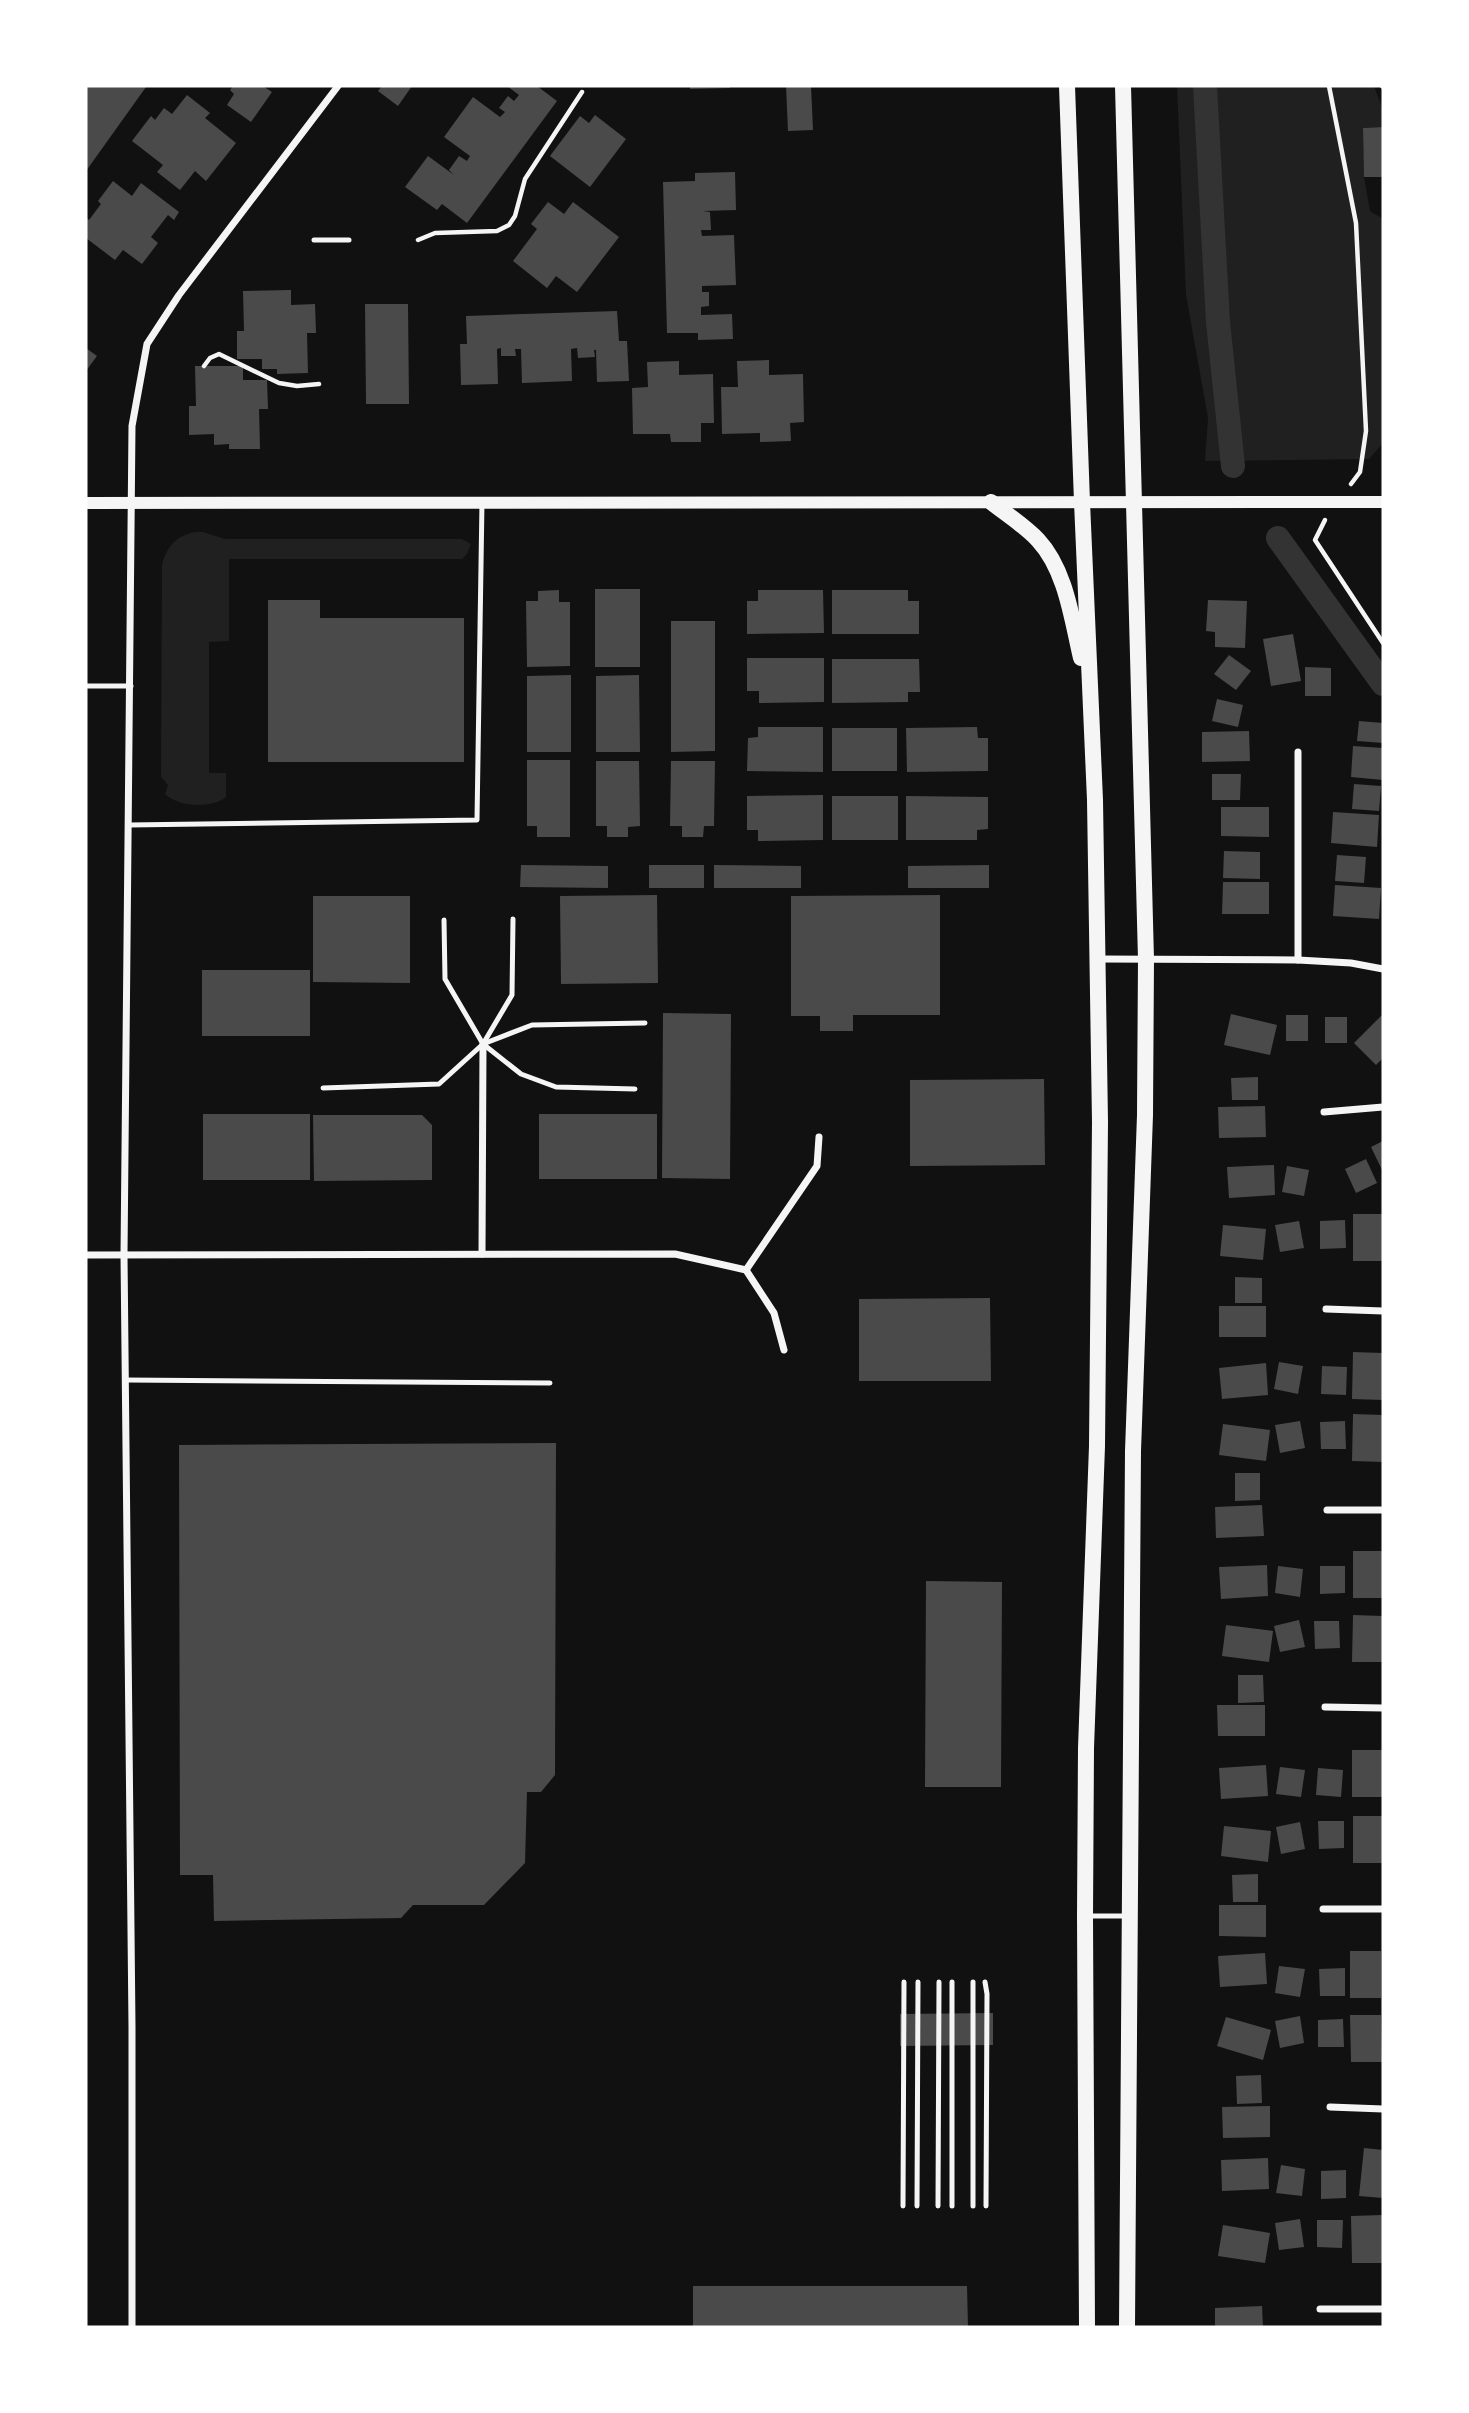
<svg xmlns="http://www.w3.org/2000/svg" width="1469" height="2413" viewBox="0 0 1469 2413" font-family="Helvetica,sans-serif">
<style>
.green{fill:#202020}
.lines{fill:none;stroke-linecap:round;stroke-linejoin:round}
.canal{stroke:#333;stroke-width:24}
.building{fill:#4a4a4a}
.path{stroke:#f5f5f5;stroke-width:4.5}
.service{stroke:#f5f5f5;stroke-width:5}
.minor{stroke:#f5f5f5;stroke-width:7}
.tertiary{stroke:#f5f5f5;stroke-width:12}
.primary{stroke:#f5f5f5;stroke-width:16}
</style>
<rect width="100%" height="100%" fill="#111"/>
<g class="green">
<polygon points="1177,86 1374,86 1383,110 1383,127 1363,128 1364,177 1370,211 1383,219 1383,443 1369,459 1205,461 1208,418 1186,295"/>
<path d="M 195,532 L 203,532 L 225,539 L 462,539 L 471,544 L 467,554 L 462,559 L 229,559 L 229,641 L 209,642 L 209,773 L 226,773 L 226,797 C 212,809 178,807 165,794 L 168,785 L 161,777 L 162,565 C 167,546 176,536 195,532 Z"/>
</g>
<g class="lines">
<g class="canal">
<polyline points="1205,86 1218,322 1233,466"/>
<polyline points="1278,538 1383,684"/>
</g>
</g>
<g class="building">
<polygon points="86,86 146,87 86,171"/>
<polygon points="233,86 263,86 272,92 251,122 227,105 234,94 230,90"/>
<polygon points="382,86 412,86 398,106 378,91"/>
<polygon points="507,86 537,86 557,101 467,223 442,204 437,210 405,187 428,156 454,175 449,170 459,156 467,161 470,156 444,137 473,97 500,117 505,112 499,108 508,96 514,101 519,95"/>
<polygon points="690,86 730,86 730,88 690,89"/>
<polygon points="786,86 811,86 813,130 788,131"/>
<polygon points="187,95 210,113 205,118 236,143 206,181 195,171 180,190 157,172 163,165 132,141 151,116 155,120 164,108 172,114"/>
<polygon points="595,115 626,139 590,187 550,156 580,116 589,123"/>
<polygon points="1383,127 1383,177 1364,177 1363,128"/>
<polygon points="735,172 736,210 703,211 710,212 711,230 701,230 702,236 734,235 736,285 702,286 702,292 709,292 709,306 701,307 701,315 732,314 733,339 698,340 698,333 667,333 663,182 695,181 695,173"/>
<polygon points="113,181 132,196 141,183 179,212 174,220 168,215 151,237 158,243 142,264 123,250 115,260 86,238 86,217 89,220 101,204 98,201"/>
<polygon points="548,202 564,214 573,202 619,237 577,292 556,276 547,288 513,261 537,229 531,224"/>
<polygon points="291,290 291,305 315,304 316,333 307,333 308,373 277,374 277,369 262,369 262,359 237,359 237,331 244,331 243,291"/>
<polygon points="365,304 408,304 409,404 366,404"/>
<polygon points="617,311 619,341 627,341 629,381 597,382 596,350 594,350 595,357 578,358 577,348 571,349 572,381 522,383 521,349 515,349 516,356 501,356 501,348 497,349 498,384 461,385 460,344 467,344 466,316"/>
<polygon points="86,348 97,356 86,371"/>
<polygon points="769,360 769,375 803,374 804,422 790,423 791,441 760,442 760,433 722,434 721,387 738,387 737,361"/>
<polygon points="679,361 679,375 713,374 714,423 701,423 701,442 671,442 670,434 633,434 632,388 648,387 647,362"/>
<polygon points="195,366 243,366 243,380 267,380 268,409 259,409 260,449 229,449 229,444 214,445 214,434 189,435 189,406 196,406"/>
<rect x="595" y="589" width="45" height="78"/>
<polygon points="559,590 559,602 570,602 570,666 527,667 526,601 538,601 538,591"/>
<polygon points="758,590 823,590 824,633 747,634 747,601 758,601"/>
<polygon points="832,590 908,590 908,601 919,601 919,634 832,634"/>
<polygon points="268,600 320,600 320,618 464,618 464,762 268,762"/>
<polygon points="1208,600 1247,601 1245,648 1215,647 1215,632 1206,631"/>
<polygon points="671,621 715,621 715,751 671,752"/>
<polygon points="1293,634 1301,681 1271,686 1263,639"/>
<polygon points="1229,655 1251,671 1236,690 1214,674"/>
<polygon points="747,658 824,658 824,702 759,703 759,691 747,691"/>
<polygon points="832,659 919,659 920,692 908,692 908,702 832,703"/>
<polygon points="1305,667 1331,668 1331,696 1305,696"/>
<polygon points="571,675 571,752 527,752 527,676"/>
<polygon points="639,675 640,752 596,752 596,676"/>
<polygon points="1217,699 1243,705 1238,727 1212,721"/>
<polygon points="1359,721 1383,723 1383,743 1357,741"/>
<polygon points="758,727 823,727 823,772 747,771 748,738 758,737"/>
<polygon points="977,727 978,738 988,738 988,771 907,772 906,728"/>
<rect x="832" y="728" width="65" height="43"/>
<polygon points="1249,731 1250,761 1202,762 1202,732"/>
<polygon points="1353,746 1383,748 1383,780 1351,777"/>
<polygon points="527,760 570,760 570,837 537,837 537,826 527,826"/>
<polygon points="596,761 639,761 640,826 628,827 628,837 607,837 607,826 596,826"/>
<polygon points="671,761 715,761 714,826 704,826 703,837 682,837 682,826 670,826"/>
<polygon points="1212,774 1241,774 1240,800 1212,800"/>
<polygon points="1354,784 1381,786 1379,811 1352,809"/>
<polygon points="823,795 823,840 758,841 758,830 747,830 747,796"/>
<rect x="832" y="796" width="66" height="44"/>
<polygon points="906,796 988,797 988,829 977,830 977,840 906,840"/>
<polygon points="1221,807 1269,807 1269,837 1221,836"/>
<polygon points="1333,812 1379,815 1377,847 1331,843"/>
<polygon points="1224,851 1260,852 1260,879 1223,878"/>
<polygon points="1337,855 1366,857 1364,883 1335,881"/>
<polygon points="521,865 608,866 608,888 520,887"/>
<rect x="649" y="865" width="55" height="23"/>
<polygon points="714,865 801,866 801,888 714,888"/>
<polygon points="989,865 989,888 908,888 908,866"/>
<polygon points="1223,882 1269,882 1269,914 1222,914"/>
<polygon points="1335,885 1381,888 1379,919 1333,916"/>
<polygon points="657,895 658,983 561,984 560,896"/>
<polygon points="940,895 940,1015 853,1015 853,1031 820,1031 820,1016 791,1016 791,896"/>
<polygon points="313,896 410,896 410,983 313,982"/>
<rect x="202" y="970" width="108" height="66"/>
<polygon points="663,1013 731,1014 730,1179 662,1178"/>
<polygon points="1231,1014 1277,1025 1270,1055 1224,1045"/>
<polygon points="1383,1014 1383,1058 1376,1065 1354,1043"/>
<rect x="1286" y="1015" width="22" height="26"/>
<rect x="1325" y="1017" width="22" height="26"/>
<polygon points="1258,1077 1258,1100 1232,1100 1231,1078"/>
<polygon points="1044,1079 1045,1165 910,1166 910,1080"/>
<polygon points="1265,1106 1266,1137 1219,1138 1218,1107"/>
<rect x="203" y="1114" width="107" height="66"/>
<rect x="539" y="1114" width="118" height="65"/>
<polygon points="313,1115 422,1115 432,1125 432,1180 314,1181"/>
<polygon points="1383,1141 1383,1172 1371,1147"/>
<polygon points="1366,1159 1377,1183 1356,1193 1345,1169"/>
<polygon points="1274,1165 1275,1195 1229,1198 1227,1167"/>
<polygon points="1287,1166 1309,1170 1304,1196 1282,1192"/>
<rect x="1353" y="1214" width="30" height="47"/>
<polygon points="1345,1220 1346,1248 1320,1249 1320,1221"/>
<polygon points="1299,1221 1304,1248 1280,1252 1275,1225"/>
<polygon points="1223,1225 1266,1229 1263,1260 1220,1256"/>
<polygon points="1235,1277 1262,1278 1262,1303 1235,1303"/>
<polygon points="990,1298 991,1381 859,1381 859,1299"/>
<rect x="1219" y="1306" width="47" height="31"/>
<polygon points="1353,1352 1383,1353 1383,1400 1352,1399"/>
<polygon points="1279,1362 1303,1366 1298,1394 1274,1389"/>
<polygon points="1266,1363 1268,1395 1222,1399 1219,1368"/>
<polygon points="1322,1366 1347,1367 1346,1395 1321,1394"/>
<polygon points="1353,1414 1383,1415 1383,1462 1352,1461"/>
<polygon points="1300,1421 1305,1448 1280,1453 1275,1425"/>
<polygon points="1345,1421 1346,1449 1321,1449 1320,1422"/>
<polygon points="1223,1424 1270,1430 1266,1461 1219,1455"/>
<polygon points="556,1443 555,1775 541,1792 527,1792 525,1863 484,1905 413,1905 401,1918 214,1921 213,1875 180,1875 179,1445"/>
<polygon points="1235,1473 1260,1473 1260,1500 1235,1501"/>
<polygon points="1262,1505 1264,1536 1216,1538 1215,1507"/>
<rect x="1353" y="1551" width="30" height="47"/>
<polygon points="1267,1565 1268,1596 1221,1599 1219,1567"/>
<polygon points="1278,1566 1303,1569 1300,1597 1275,1593"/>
<polygon points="1320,1566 1345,1566 1345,1593 1320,1594"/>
<polygon points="926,1581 1002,1582 1001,1787 925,1787"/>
<polygon points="1353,1615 1383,1616 1383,1662 1352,1662"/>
<polygon points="1299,1620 1305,1647 1280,1652 1274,1626"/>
<polygon points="1314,1621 1339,1621 1340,1648 1315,1649"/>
<polygon points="1226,1625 1273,1631 1269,1662 1222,1656"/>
<polygon points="1238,1675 1263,1675 1264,1702 1238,1703"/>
<polygon points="1217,1705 1265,1705 1265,1736 1218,1736"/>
<rect x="1352" y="1750" width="31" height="47"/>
<polygon points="1266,1765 1268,1796 1221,1799 1219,1768"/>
<polygon points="1280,1767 1305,1770 1301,1797 1276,1794"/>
<polygon points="1318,1768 1343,1770 1341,1797 1316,1795"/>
<rect x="1353" y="1816" width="30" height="47"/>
<polygon points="1318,1821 1344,1821 1344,1848 1319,1849"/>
<polygon points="1300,1822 1305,1849 1281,1854 1276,1827"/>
<polygon points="1224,1826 1271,1831 1268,1862 1221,1856"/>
<polygon points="1258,1874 1258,1902 1233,1902 1232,1875"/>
<polygon points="1219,1905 1266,1905 1266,1937 1219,1936"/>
<rect x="1350" y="1951" width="31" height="47"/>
<polygon points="1265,1953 1267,1984 1220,1987 1218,1956"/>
<polygon points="1279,1966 1305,1969 1300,1997 1275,1993"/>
<polygon points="1345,1968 1345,1996 1320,1996 1319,1969"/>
<polygon points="993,2013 993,2045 900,2046 900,2014"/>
<polygon points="1350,2015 1381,2015 1382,2062 1351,2062"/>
<polygon points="1300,2016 1304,2043 1280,2048 1275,2021"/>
<polygon points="1226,2017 1271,2030 1263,2060 1217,2046"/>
<polygon points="1343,2019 1344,2047 1318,2047 1318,2020"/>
<polygon points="1261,2075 1262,2103 1237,2104 1236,2076"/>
<polygon points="1270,2106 1270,2137 1223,2138 1222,2107"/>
<polygon points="1364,2148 1383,2150 1383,2198 1359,2196"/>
<polygon points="1268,2158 1269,2189 1222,2191 1221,2160"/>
<polygon points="1281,2165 1305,2169 1302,2196 1276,2193"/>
<polygon points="1346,2170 1346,2198 1321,2199 1321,2171"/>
<polygon points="1382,2215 1383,2263 1352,2263 1351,2216"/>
<polygon points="1300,2219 1304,2247 1279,2250 1275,2223"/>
<polygon points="1317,2220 1343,2220 1342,2248 1317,2247"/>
<polygon points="1223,2225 1270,2233 1265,2263 1218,2256"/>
<polygon points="693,2286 967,2286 968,2327 693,2327"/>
<polygon points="1262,2306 1263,2327 1215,2327 1215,2308"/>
</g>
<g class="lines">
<g class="path">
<polyline points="1329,86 1356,223 1366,431 1360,472 1351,484"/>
<polyline points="1382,86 1383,87"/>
<polyline points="418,240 435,233 497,231 509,225 515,216 525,179 582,92"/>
<polyline points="204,366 210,358 219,354 279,383 297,386 319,384"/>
<polyline points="1325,520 1315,540 1383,643"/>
</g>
<g class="service">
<polyline points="314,240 349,240"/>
<polyline points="86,686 131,686"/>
<polyline points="129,825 477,820 482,502"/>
<polyline points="444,920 445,979 483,1044 521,1074 556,1087 635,1089"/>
<polyline points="483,1044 532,1025 645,1023"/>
<polyline points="323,1088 439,1084 483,1044 512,995 513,919"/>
<polyline points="125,1380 550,1383"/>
<polyline points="1089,1916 1128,1916"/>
<polyline points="952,1982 952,2206"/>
<polyline points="985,1982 987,1994 986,2206"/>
<polyline points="903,2206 904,1982"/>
<polyline points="917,2206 918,1982"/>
<polyline points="938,2206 939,1982"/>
<polyline points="973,2206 973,1982"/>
</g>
<g class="minor">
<polyline points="1099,959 1298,960 1351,963 1383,969"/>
<polyline points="1298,960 1298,752"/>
<polyline points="1324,1112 1383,1107"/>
<polyline points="482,1254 483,1044"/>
<polyline points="86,1255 675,1254 746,1270 774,1313 784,1350"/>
<polyline points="746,1270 817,1166 819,1137"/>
<polyline points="1326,1309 1383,1311"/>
<polyline points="1327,1510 1383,1510"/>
<polyline points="1325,1707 1383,1708"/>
<polyline points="1323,1909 1383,1909"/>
<polyline points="1330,2107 1383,2109"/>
<polyline points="1320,2309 1383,2309"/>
<polyline points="132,2327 132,2026 124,1255 132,426 147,344 179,295 338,86"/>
</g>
<polyline class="tertiary" points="86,503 1383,502"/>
<g class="primary">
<polyline points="1067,86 1082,502 1095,800 1100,1122 1097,1446 1086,1748 1085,1916 1087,2327"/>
<polyline points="1123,86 1146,959 1145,1115 1133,1451 1127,2327"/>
<path d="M 991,502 C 1006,514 1025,526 1038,540 C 1066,570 1072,620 1081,658"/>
</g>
</g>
<rect width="1469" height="2413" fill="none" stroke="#ffffff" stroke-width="175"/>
</svg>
